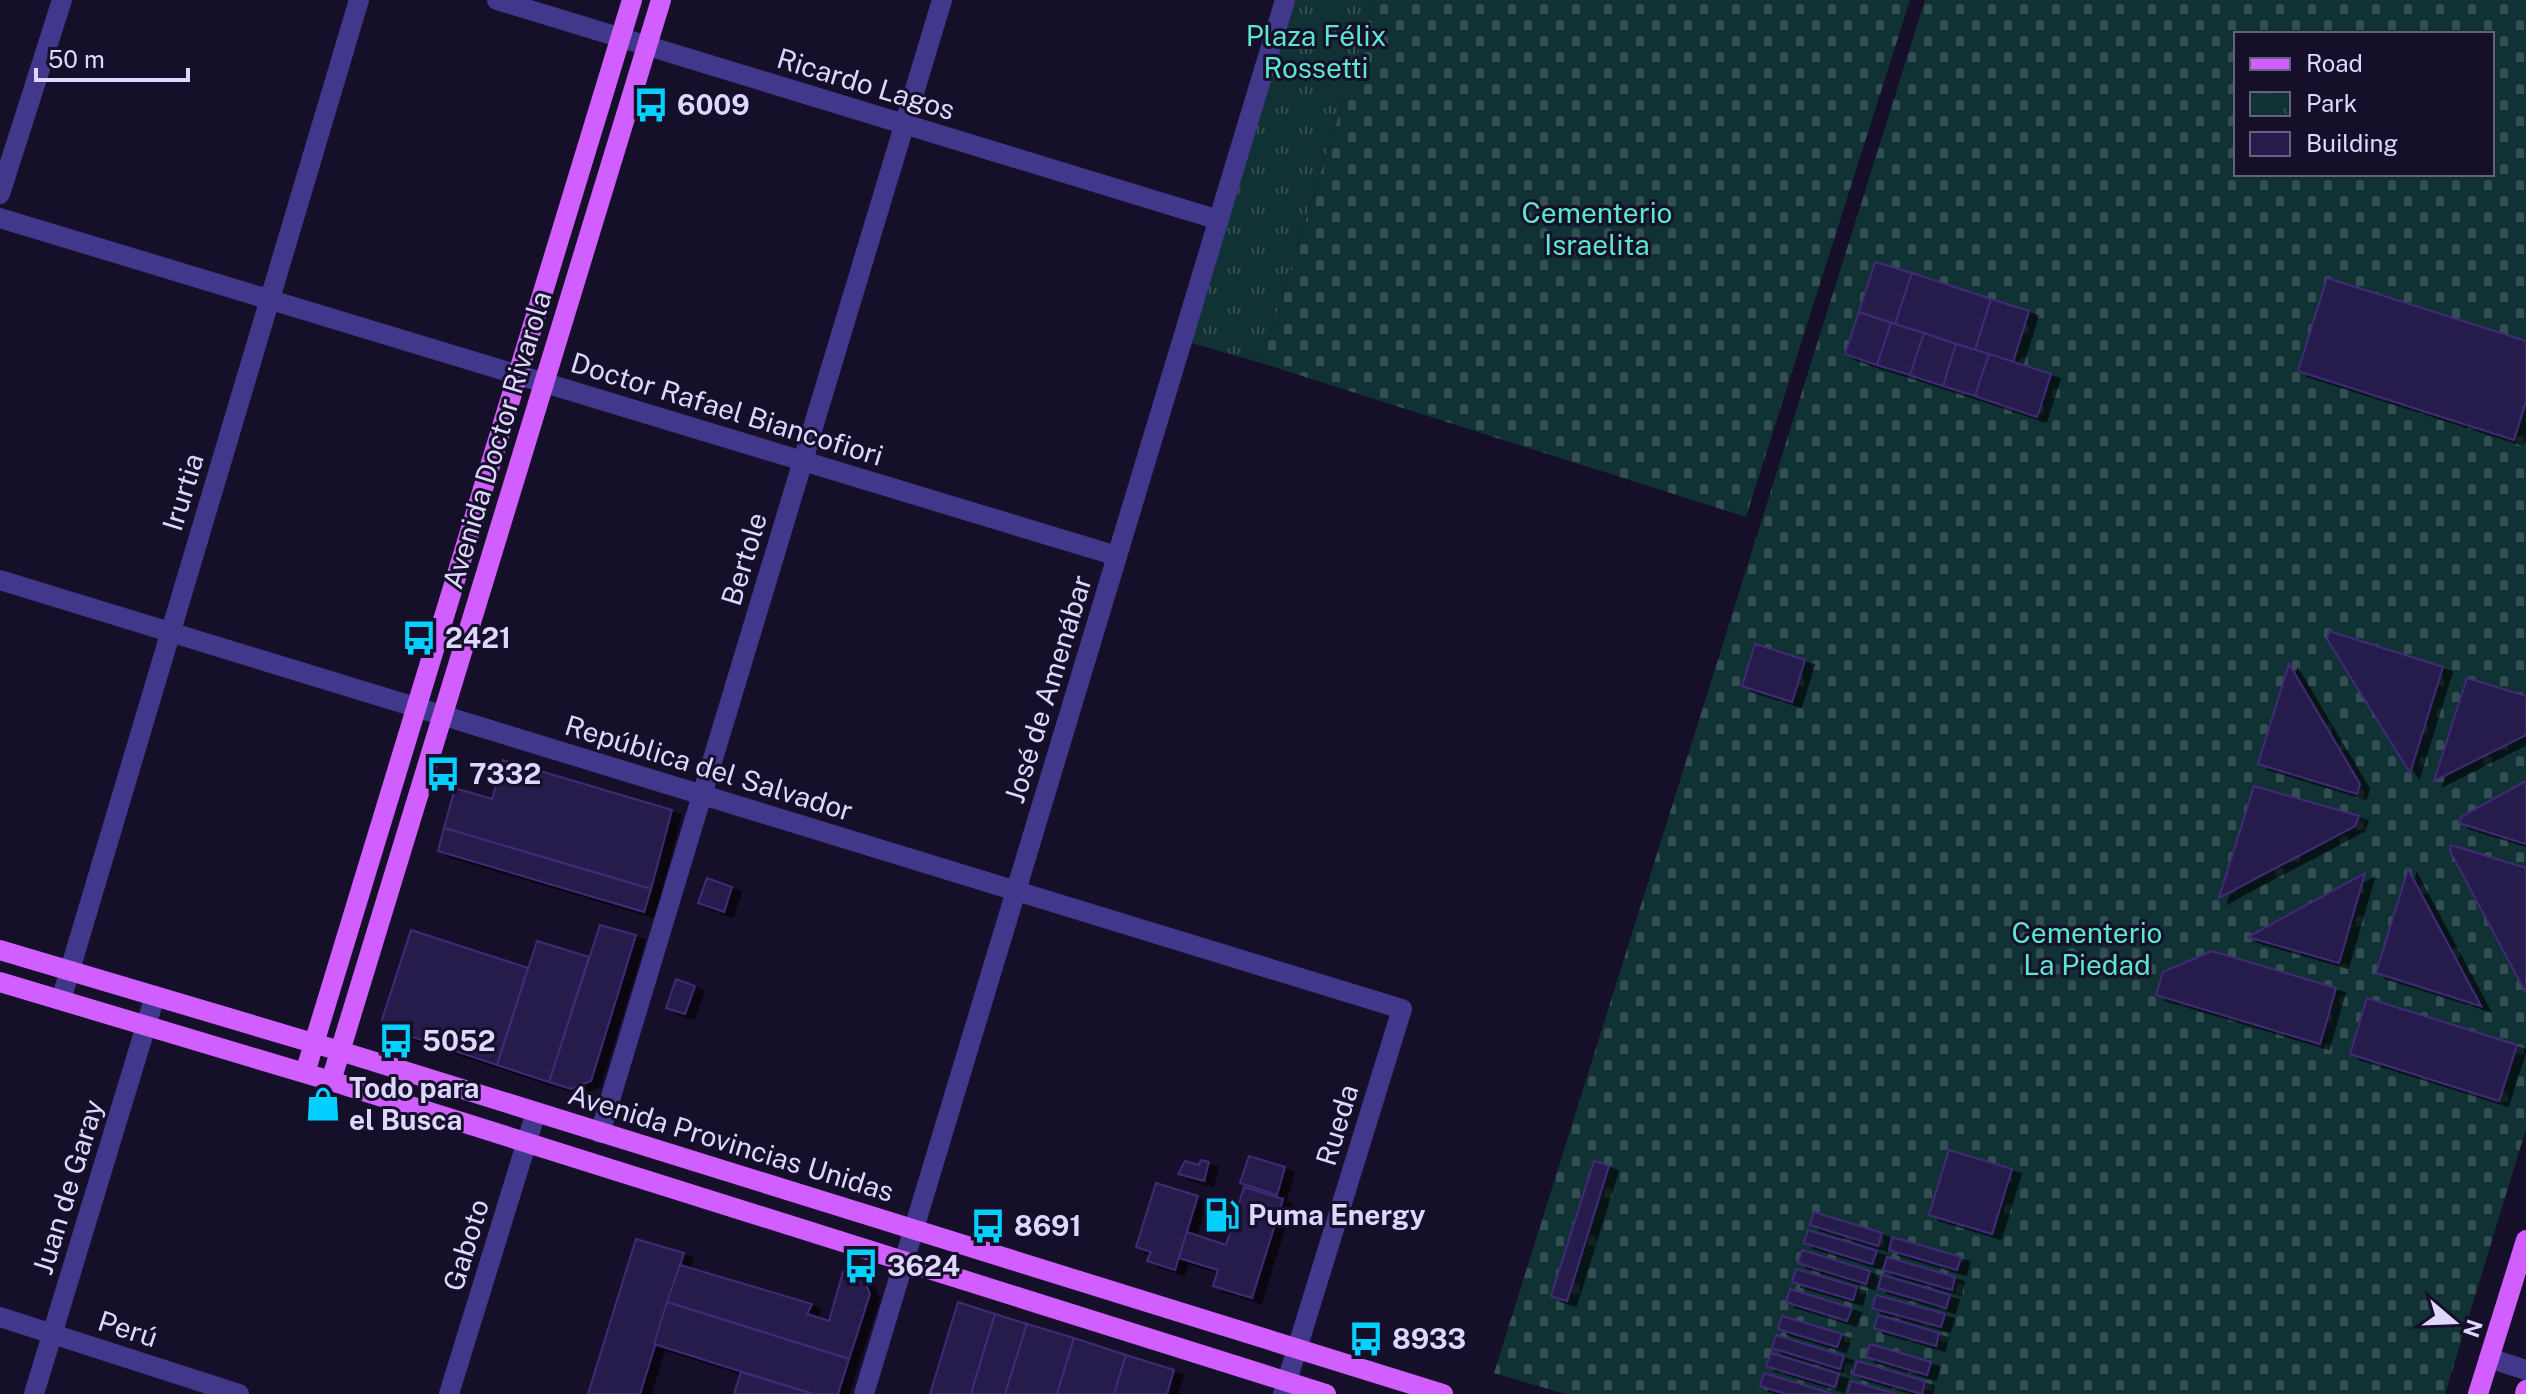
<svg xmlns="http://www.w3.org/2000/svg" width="2526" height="1394" viewBox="0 0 2526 1394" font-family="'Public Sans',sans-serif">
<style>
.cemetery{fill:url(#cemetery-stones);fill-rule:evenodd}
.park{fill:url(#park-tufts)}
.building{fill:#281a4b;stroke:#412b78;stroke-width:2;filter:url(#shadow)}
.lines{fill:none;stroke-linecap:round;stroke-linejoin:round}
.minor{stroke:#42388b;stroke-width:20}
.major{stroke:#d15eff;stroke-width:20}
.labels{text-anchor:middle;stroke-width:6;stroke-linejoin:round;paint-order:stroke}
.park-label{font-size:28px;fill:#5ce6d0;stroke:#160f29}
.street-label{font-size:28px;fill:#dfd7ff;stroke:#160f29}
.poi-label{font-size:28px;font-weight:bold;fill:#dfd7ff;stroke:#160f29;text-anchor:start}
</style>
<defs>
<pattern id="cemetery-stones" width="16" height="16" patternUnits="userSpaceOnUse" patternTransform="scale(2)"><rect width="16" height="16" fill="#113234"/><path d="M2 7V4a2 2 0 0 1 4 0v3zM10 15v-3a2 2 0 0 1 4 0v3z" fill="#334f52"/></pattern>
<pattern id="park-tufts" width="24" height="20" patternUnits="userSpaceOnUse" patternTransform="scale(2)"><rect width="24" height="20" fill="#113234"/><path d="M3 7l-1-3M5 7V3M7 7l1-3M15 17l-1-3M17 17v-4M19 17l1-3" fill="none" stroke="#334f52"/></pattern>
<filter id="shadow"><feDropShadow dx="9" dy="5" stdDeviation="0" flood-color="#0009"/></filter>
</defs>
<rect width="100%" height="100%" fill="#160f29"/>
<g class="cemetery">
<polygon points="1375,0 1910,0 1746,517 1261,363"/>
<path d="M 1925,0 L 2526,0 L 2526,1129 L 2445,1394 L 1565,1394 L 1494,1373 ZM 2236,34 L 2492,34 L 2492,174 L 2236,174 Z"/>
</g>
<polygon class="park" points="1289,0 1375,0 1261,363 1185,341"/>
<g class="building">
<polygon points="1875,262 1912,273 1895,324 1859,312"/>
<polygon points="1912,273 1991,299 1975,350 1895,324"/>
<polygon points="2327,278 2526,341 2526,401 2514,440 2298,371"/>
<polygon points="1991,299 2029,311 2013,362 1975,350"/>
<polygon points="1859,312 1891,323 1877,365 1845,354"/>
<polygon points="1891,323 1924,333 1910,375 1877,365"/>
<polygon points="1924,333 1956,344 1943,386 1910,375"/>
<polygon points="1956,344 1989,354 1975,396 1943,386"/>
<polygon points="1989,354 2051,374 2037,417 1975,396"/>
<polygon points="2329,631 2443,667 2410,773 2327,639"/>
<polygon points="1755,644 1805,660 1792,702 1742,686"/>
<polygon points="2289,664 2360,784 2357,794 2258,764"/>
<polygon points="2467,678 2526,696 2526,735 2434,781"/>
<polygon points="503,760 672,810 651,889 444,828 455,788 492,799"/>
<polygon points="2526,781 2526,844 2459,823 2461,817"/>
<polygon points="2254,786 2359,816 2355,826 2219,898"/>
<polygon points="444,828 651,889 644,912 438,851"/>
<polygon points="2451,845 2526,868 2526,993 2450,851"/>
<polygon points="2408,869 2481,1006 2376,973"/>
<polygon points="2365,873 2339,963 2248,937"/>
<polygon points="707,878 732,887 724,912 698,903"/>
<polygon points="600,925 636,935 591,1081 571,1089 549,1082"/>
<polygon points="411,930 528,968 497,1065 380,1026"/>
<polygon points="537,941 589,957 549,1082 497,1065"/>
<polygon points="2212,951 2336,988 2320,1044 2156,995 2163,972"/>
<polygon points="676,979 695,986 685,1014 666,1008"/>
<polygon points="2367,998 2517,1045 2499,1101 2350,1054"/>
<polygon points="1949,1150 2012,1169 1992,1234 1929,1215"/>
<polygon points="1249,1156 1285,1167 1277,1195 1240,1183"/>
<polygon points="1201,1160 1209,1162 1204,1181 1178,1174 1185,1161 1199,1165"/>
<polygon points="1594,1161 1609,1166 1567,1301 1551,1296"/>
<polygon points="1156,1183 1198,1196 1175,1270 1147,1261 1151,1252 1136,1247"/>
<polygon points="1244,1187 1283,1199 1252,1298 1213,1286 1218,1270 1179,1258 1187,1232 1226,1245"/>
<polygon points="1814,1212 1882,1233 1878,1246 1810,1225"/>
<polygon points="1808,1230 1877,1251 1872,1264 1804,1243"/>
<polygon points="1892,1237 1961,1257 1957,1270 1889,1250"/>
<polygon points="636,1239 684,1253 680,1265 640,1394 588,1394"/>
<polygon points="1802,1250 1870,1271 1866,1284 1798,1263"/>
<polygon points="1887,1257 1955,1277 1952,1290 1883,1270"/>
<polygon points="680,1265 812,1304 807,1314 829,1321 843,1272 863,1277 870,1294 849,1359 667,1302"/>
<polygon points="1796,1269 1857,1287 1853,1300 1792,1282"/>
<polygon points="1882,1275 1950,1295 1946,1308 1878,1288"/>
<polygon points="1790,1289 1852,1308 1847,1321 1786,1302"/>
<polygon points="1876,1295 1945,1314 1941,1327 1872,1308"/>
<polygon points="667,1302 849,1359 838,1394 813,1394 654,1344"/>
<polygon points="958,1302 995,1314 971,1394 930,1394"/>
<polygon points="995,1314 1027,1324 1005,1394 971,1394"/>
<polygon points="1878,1315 1939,1333 1936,1346 1874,1328"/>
<polygon points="1782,1316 1842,1334 1837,1347 1778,1329"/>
<polygon points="1027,1324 1074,1338 1057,1394 1005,1394"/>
<polygon points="1776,1335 1844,1356 1840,1369 1772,1348"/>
<polygon points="1074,1338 1126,1355 1114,1394 1057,1394"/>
<polygon points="1870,1344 1931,1362 1927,1375 1866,1357"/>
<polygon points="1771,1353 1839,1374 1835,1387 1766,1366"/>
<polygon points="1126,1355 1174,1370 1167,1394 1114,1394"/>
<polygon points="1857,1361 1925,1381 1922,1394 1853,1374"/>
<polygon points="741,1372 813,1394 734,1394"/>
<polygon points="1764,1373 1833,1394 1786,1394 1760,1386"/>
<polygon points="1851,1381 1896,1394 1847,1394"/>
</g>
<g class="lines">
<g class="minor">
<polyline points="497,0 1219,220"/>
<polyline points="0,194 62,0"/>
<polyline points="0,218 1117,556"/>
<polyline points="0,580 1402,1009 1283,1394"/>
<polyline points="61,1000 359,0"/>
<polyline points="600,1133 942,0"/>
<polyline points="0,1317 239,1394"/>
<polyline points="2489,1358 2526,1370"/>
<polyline points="34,1394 155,996"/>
<polyline points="449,1394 536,1112"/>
<polyline points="864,1394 1285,0"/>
</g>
<g class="major">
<polyline points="0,950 340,1051 1443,1394"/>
<polyline points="0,982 331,1081 1326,1394"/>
<polyline points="305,1073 632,0"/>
<polyline points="331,1081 661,0"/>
<polyline points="2478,1394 2526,1240"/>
<polyline points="2525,1394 2526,1390"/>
</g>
</g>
<defs>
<g id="bus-bare" transform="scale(2.76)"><path d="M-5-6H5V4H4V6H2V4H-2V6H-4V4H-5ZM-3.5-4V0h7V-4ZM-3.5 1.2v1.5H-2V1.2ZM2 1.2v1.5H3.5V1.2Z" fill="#03d0ff" stroke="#160f29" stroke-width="2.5" paint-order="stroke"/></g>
<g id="shop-bare" transform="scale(2.76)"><path d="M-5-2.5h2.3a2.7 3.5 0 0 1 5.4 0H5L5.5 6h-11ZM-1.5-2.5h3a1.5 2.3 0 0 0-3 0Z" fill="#03d0ff" stroke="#160f29" stroke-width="2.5" paint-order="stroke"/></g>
<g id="fuel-bare" transform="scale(2.76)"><path d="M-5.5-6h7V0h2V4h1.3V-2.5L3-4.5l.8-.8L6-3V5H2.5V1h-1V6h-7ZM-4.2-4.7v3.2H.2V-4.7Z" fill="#03d0ff" stroke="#160f29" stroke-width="2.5" paint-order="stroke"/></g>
</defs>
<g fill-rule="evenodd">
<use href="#bus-bare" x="651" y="105"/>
<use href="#bus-bare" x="419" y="638"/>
<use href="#bus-bare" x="443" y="774"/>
<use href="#bus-bare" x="396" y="1041"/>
<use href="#shop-bare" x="323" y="1104"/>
<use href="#fuel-bare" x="1222" y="1215"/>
<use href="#bus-bare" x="988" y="1226"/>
<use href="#bus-bare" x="861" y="1266"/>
<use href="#bus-bare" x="1366" y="1339"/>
</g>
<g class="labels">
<g class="park-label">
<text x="1316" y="46">Plaza Félix<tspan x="1316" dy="32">Rossetti</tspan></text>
<text x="1597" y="223">Cementerio<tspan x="1597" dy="32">Israelita</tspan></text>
<text x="2087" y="943">Cementerio<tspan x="2087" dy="32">La Piedad</tspan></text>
</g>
<g class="street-label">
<text transform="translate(866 84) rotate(17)" y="10">Ricardo Lagos</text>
<text transform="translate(727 409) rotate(17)" y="10">Doctor Rafael Biancofiori</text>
<text transform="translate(497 440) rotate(-73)" y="10">Avenida Doctor Rivarola</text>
<text transform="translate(183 492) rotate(-73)" y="10">Irurtia</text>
<text transform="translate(744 559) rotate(-73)" y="10">Bertole</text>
<text transform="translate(1048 689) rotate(-73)" y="10">José de Amenábar</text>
<text transform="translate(709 768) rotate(17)" y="10">República del Salvador</text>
<text transform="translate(1337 1125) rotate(-73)" y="10">Rueda</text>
<text transform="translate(731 1143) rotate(17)" y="10">Avenida Provincias Unidas</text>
<text transform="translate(68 1187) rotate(-73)" y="10">Juan de Garay</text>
<text transform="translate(466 1245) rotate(-73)" y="10">Gaboto</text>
<text transform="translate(128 1329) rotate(18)" y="10">Perú</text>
</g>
<g class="poi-label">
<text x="677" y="115">6009</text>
<text x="445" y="648">2421</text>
<text x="469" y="784">7332</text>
<text x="422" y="1051">5052</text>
<text x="349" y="1098">Todo para<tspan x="349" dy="32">el Busca</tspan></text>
<text x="1248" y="1225">Puma Energy</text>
<text x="1014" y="1236">8691</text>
<text x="887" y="1276">3624</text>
<text x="1392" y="1349">8933</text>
</g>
</g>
<rect x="2234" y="32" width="260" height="144" fill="#160f29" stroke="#665f7f" stroke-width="2"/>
<rect x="2250" y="58" width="40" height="12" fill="#d15eff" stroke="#665f7f" stroke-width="2"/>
<text x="2306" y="72" font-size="24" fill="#dfd7ff">Road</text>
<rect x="2250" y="92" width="40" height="24" fill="url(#park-tufts)" stroke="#665f7f" stroke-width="2"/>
<text x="2306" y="112" font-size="24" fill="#dfd7ff">Park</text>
<rect x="2250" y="132" width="40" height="24" fill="#281a4b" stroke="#665f7f" stroke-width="2"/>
<text x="2306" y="152" font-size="24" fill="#dfd7ff">Building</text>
<g transform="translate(2454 1322) rotate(109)" stroke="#160f29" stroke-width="6" paint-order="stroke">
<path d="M0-6L14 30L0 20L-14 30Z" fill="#dfd7ff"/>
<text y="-12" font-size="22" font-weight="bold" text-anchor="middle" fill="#dfd7ff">N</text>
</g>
<path d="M36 68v12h152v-12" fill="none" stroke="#dfd7ff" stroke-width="4"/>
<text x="48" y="68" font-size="24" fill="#dfd7ff" stroke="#160f29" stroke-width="6" paint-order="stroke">50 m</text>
</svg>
